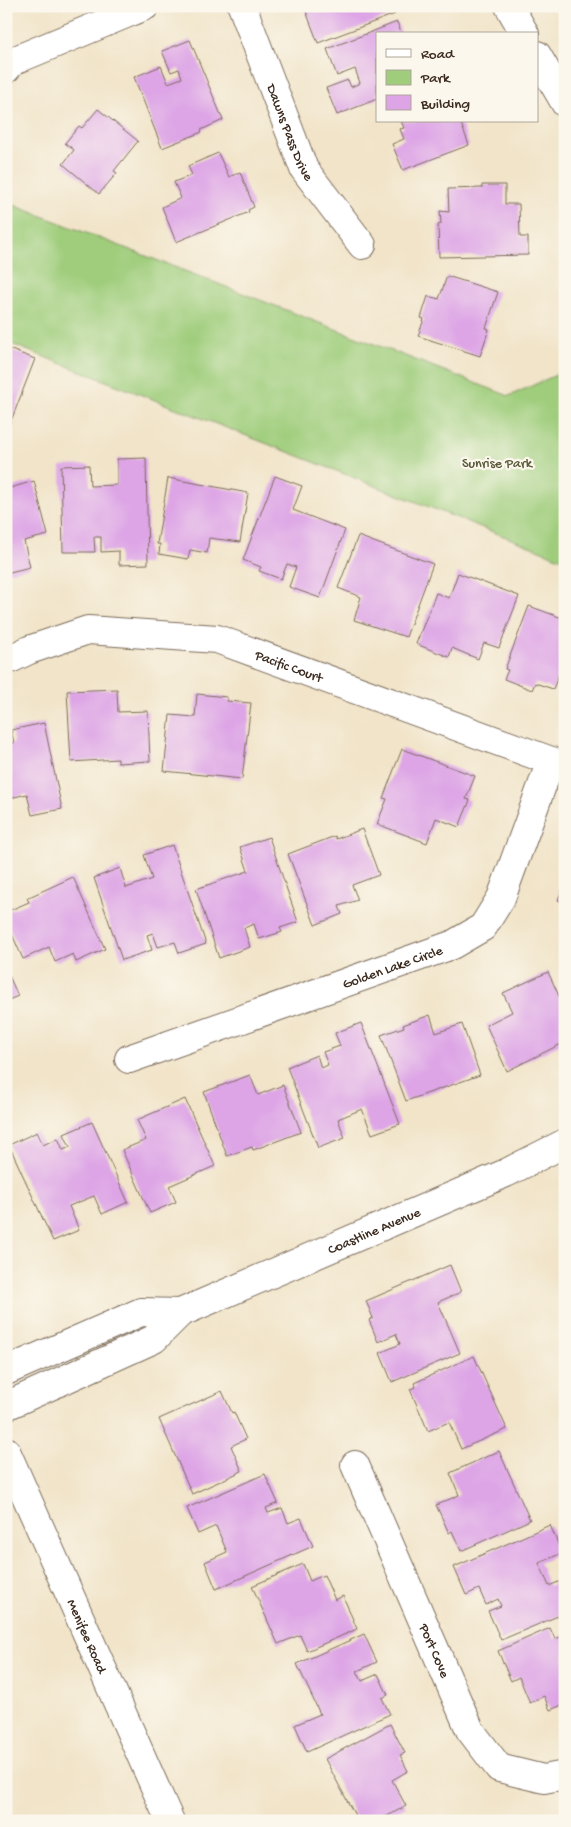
<svg xmlns="http://www.w3.org/2000/svg" width="571" height="1827" viewBox="0 0 571 1827" font-family="'Gochi Hand',sans-serif">
<style>
.green{fill:#9fcd7b;stroke:#6d7c4c}
.building{fill:#dda4e6}
.lines{fill:none;stroke-linecap:round;stroke-linejoin:round}
.street-casing{stroke:#7b6b5a;stroke-width:30}
.secondary-casing{stroke:#7b6b5a;stroke-width:30}
.primary-casing{stroke:#7b6b5a;stroke-width:30}
.street{stroke:#fff;stroke-width:28}
.secondary{stroke:#fff;stroke-width:28}
.primary{stroke:#fff;stroke-width:28}
.labels{text-anchor:middle;stroke-width:4.5;stroke-linejoin:round;paint-order:stroke}
.street-label{font-size:14px;fill:#3b2a1e;stroke:#fbf7ec}
.park-label{font-size:14px;fill:#595b3a;stroke:#fbf7ec}
</style>
<rect width="100%" height="100%" fill="#fbf7ec"/>
<filter id="ink" filterUnits="userSpaceOnUse"><feTurbulence type="fractalNoise" baseFrequency=".02" numOctaves="2"/><feDisplacementMap in="SourceGraphic" scale="10" xChannelSelector="R" yChannelSelector="G"/><feConvolveMatrix kernelMatrix="1 2 1 2 8 2 1 2 1" color-interpolation-filters="sRGB"/></filter>
<filter id="wash" filterUnits="userSpaceOnUse"><feTurbulence type="fractalNoise" baseFrequency=".0096" numOctaves="4" result="noise"/><feDisplacementMap in="SourceGraphic" scale="20" xChannelSelector="R" yChannelSelector="G"/><feGaussianBlur stdDeviation="1.12" result="paint"/><feColorMatrix in="noise" values="0 0 0 0 0 0 0 0 0 0 0 0 0 0 0 0 0 1.4 0 .05"/><feComposite in="paint" operator="in"/></filter>
<g filter="url(#wash)">
<rect width="100%" height="100%" fill="#f1e4c9"/>
<polygon class="green" points="6,202 509,396 565,371 565,560 6,342"/>
<g id="blocks">
<g class="building">
<polygon points="304,6 392,6 395,14 318,43"/>
<polygon points="397,22 402,34 377,34 377,99 337,115 326,88 348,80 351,87 360,83 355,69 337,76 327,49"/>
<polygon points="190,40 223,120 201,130 202,132 162,148 134,77 161,66 168,83 182,78 179,69 171,72 162,51"/>
<polygon points="98,109 138,141 114,171 117,173 99,194 63,164 74,150 65,143 79,126 82,128"/>
<polygon points="401,121 460,121 469,145 403,170 392,144 404,139 400,129 404,128"/>
<polygon points="218,153 229,177 240,172 254,207 248,210 249,212 176,242 162,207 181,198 174,182 192,175 188,166"/>
<polygon points="482,185 505,185 505,204 519,204 520,237 528,237 528,255 439,257 438,225 441,224 440,211 449,212 448,189 482,188"/>
<polygon points="447,276 498,292 486,328 489,329 480,356 418,336 424,319 421,318 428,296 439,299"/>
<polygon points="6,348 35,359 6,434"/>
<polygon points="146,458 148,564 119,565 119,551 101,552 101,537 94,537 95,552 63,552 61,466 89,465 90,486 117,485 117,459"/>
<polygon points="275,476 302,486 293,510 345,530 320,598 289,587 296,567 287,564 281,579 259,571 261,567 243,560"/>
<polygon points="168,478 248,493 240,542 209,538 207,553 190,550 188,559 159,554 160,544 157,544"/>
<polygon points="34,481 48,535 24,541 30,567 6,573 6,485 9,485 10,488"/>
<polygon points="358,536 433,564 406,637 354,620 361,597 338,588"/>
<polygon points="458,573 519,596 499,648 484,643 478,659 452,648 449,657 416,644 436,593 449,598"/>
<polygon points="529,606 565,619 565,677 559,674 553,689 535,683 532,690 504,679 508,670 505,669"/>
<polygon points="117,689 118,712 148,711 150,761 118,763 118,759 71,762 67,691"/>
<polygon points="197,694 227,697 227,701 251,703 242,779 164,771 170,715 195,717"/>
<polygon points="44,723 62,809 32,815 27,794 6,799 6,740 8,744 14,743 11,730"/>
<polygon points="402,749 475,776 466,799 470,800 459,827 436,818 427,843 377,824 387,799 383,798"/>
<polygon points="362,829 379,875 352,885 358,900 339,906 342,914 315,925 288,854 335,836 336,839"/>
<polygon points="269,837 298,922 280,928 282,932 259,939 254,924 244,928 250,947 219,958 196,889 248,871 240,847"/>
<polygon points="172,845 206,944 179,953 175,942 158,947 153,933 147,935 152,950 122,960 94,878 120,868 126,888 152,879 144,855"/>
<polygon points="73,877 105,949 76,962 73,954 55,962 49,947 23,959 6,921 6,912 29,902 27,898"/>
<polygon points="565,882 565,903 558,900"/>
<polygon points="6,969 18,996 6,1001"/>
<polygon points="548,972 565,1009 565,1042 507,1071 486,1025 512,1012 503,993"/>
<polygon points="430,1015 436,1033 462,1024 480,1075 406,1101 381,1035 404,1027 403,1025"/>
<polygon points="361,1023 400,1124 372,1134 362,1109 338,1119 345,1138 318,1148 287,1067 317,1055 321,1068 328,1065 323,1052 340,1046 335,1033"/>
<polygon points="250,1075 258,1095 283,1085 301,1132 253,1150 252,1147 227,1156 204,1092"/>
<polygon points="185,1099 215,1166 169,1186 176,1202 150,1213 122,1150 146,1140 137,1120"/>
<polygon points="92,1122 128,1202 102,1214 94,1196 69,1206 79,1230 53,1241 9,1145 37,1132 43,1145 58,1138 63,1150 70,1147 64,1134"/>
<polygon points="450,1265 461,1292 438,1302 460,1353 392,1382 380,1353 400,1344 396,1334 378,1342 369,1320 373,1318 366,1301"/>
<polygon points="474,1356 507,1429 461,1449 449,1422 428,1431 410,1389 416,1387 414,1383"/>
<polygon points="222,1391 232,1413 234,1412 246,1439 231,1446 242,1471 192,1494 159,1419"/>
<polygon points="499,1451 530,1520 461,1551 452,1531 449,1533 436,1505 459,1495 450,1473"/>
<polygon points="265,1474 278,1503 266,1508 268,1513 282,1508 288,1523 301,1518 313,1546 216,1589 205,1562 227,1552 216,1526 198,1534 187,1508"/>
<polygon points="550,1525 562,1553 539,1563 549,1586 565,1579 565,1613 501,1640 488,1611 501,1606 498,1599 486,1605 479,1589 466,1595 454,1567"/>
<polygon points="303,1564 310,1581 324,1575 335,1600 343,1596 357,1629 307,1651 300,1635 278,1644 252,1586"/>
<polygon points="550,1628 555,1639 565,1635 565,1704 550,1710 544,1696 530,1703 519,1677 511,1681 498,1651"/>
<polygon points="364,1634 377,1662 357,1671 362,1681 378,1674 388,1695 382,1698 390,1714 307,1752 295,1725 320,1714 297,1664"/>
<polygon points="390,1724 405,1753 400,1755 408,1771 392,1780 406,1806 378,1821 358,1821 325,1759"/>
</g>
</g>
</g>
<g filter="url(#ink)">
<use href="#blocks" fill-opacity="0" stroke="#7b6b5a" stroke-width="1"/>
<g class="lines">
<g class="street-casing">
<g id="street">
<path id="s1" d="M 242,6 L 304,169 L 362,245"/>
<polyline points="6,69 13,61 145,6"/>
<path id="s2" d="M 6,661 L 29,650 L 88,630 L 217,639 L 565,766"/>
<path id="s3" d="M 129,1059 L 452,945 L 483,927 L 501,898 L 551,761"/>
<path id="s4" d="M 355,1465 L 470,1730 L 499,1768 L 544,1779 L 565,1775"/>
</g>
</g>
<g class="secondary-casing">
<g id="secondary">
<polyline points="509,6 525,34"/>
<polyline points="537,55 565,103"/>
<polyline points="6,1371 141,1312 180,1313"/>
<path id="s5" d="M 6,1406 L 154,1339 L 180,1313 L 506,1173 L 565,1143"/>
</g>
</g>
<g class="primary-casing">
<g id="primary">
<path id="s6" d="M 6,1451 L 170,1821"/>
</g>
</g>
<use href="#street" class="street"/>
<use href="#secondary" class="secondary"/>
<use href="#primary" class="primary"/>
</g>
</g>
<g class="labels">
<g class="street-label">
<text dy="5" stroke="none"><textPath href="#s1" startOffset="135">Dawns Pass Drive</textPath></text>
<text dy="5" stroke="none"><textPath href="#s2" startOffset="294">Pacific Court</textPath></text>
<text dy="5" stroke="none"><textPath href="#s3" startOffset="279">Golden Lake Circle</textPath></text>
<text dy="5" stroke="none"><textPath href="#s5" startOffset="410">Coastline Avenue</textPath></text>
<text dy="5" stroke="none"><textPath href="#s6" startOffset="202">Menifee Road</textPath></text>
<text dy="5" stroke="none"><textPath href="#s4" startOffset="202">Port Cove</textPath></text>
</g>
<g class="park-label">
<text x="497" y="467">Sunrise Park</text>
</g>
</g>
<rect width="571" height="1827" fill="none" stroke="#fbf7ec" stroke-width="25"/>
<rect x="376" y="32" width="162" height="90" fill="#fbf7ec" stroke="#aea59a"/>
<rect x="386" y="49" width="25" height="8" fill="#ffffff" stroke="#aea59a"/>
<text x="421" y="58" font-size="15" fill="#3b2a1e">Road</text>
<rect x="386" y="70" width="25" height="15" fill="#9fcd7b" stroke="#aea59a"/>
<text x="421" y="82" font-size="15" fill="#3b2a1e">Park</text>
<rect x="386" y="95" width="25" height="15" fill="#dda4e6" stroke="#aea59a"/>
<text x="421" y="108" font-size="15" fill="#3b2a1e">Building</text>
</svg>
